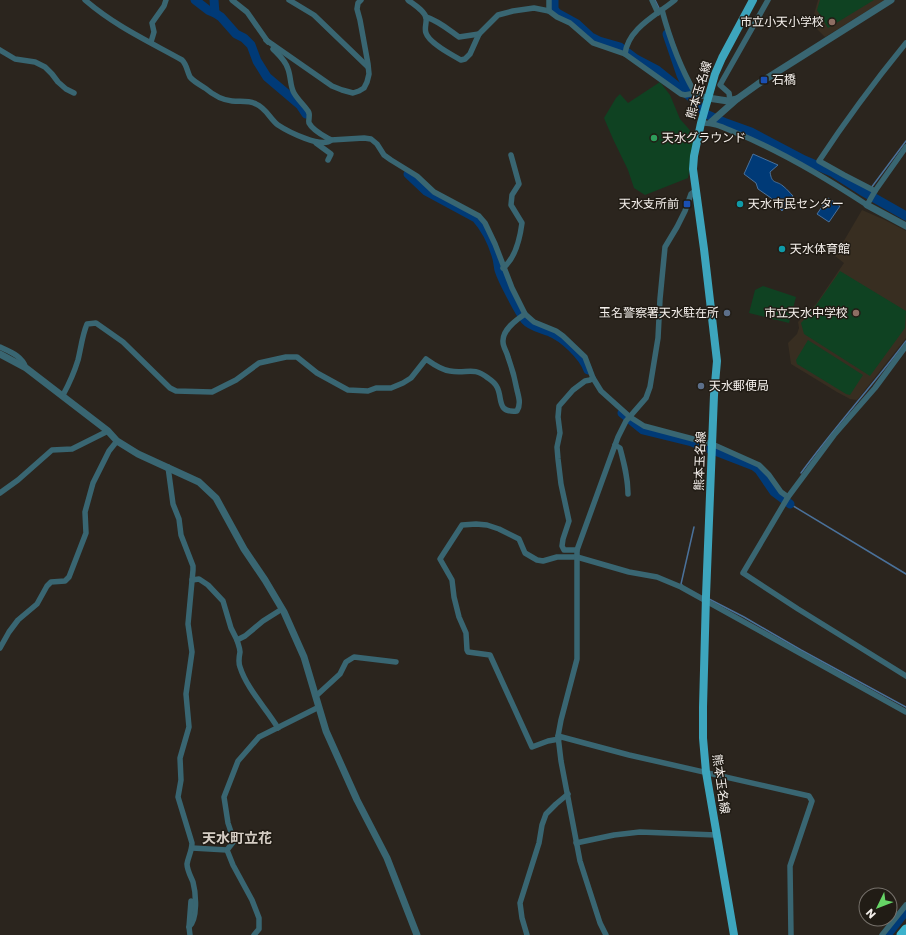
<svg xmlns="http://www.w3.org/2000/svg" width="906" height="935" viewBox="0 0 906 935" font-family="Poppins,'Noto Sans JP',sans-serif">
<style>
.built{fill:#382e21}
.green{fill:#0f4222}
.water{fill:#003a77;stroke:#4a719a}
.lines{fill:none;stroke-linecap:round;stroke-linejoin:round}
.stream{stroke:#4a719a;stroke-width:1.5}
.river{stroke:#003a77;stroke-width:9}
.minor{stroke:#396672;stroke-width:5.5}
.tertiary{stroke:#396672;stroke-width:7}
.primary{stroke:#3da5bd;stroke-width:8}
.trunk{stroke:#3cb2cc;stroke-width:9}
.education-dot{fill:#8d6e63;stroke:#211c15;stroke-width:1.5}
.transit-dot{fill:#1a4fb4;stroke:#211c15;stroke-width:1.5}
.leisure-dot{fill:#2e9e5b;stroke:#211c15;stroke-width:1.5}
.culture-dot{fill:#0f9aa8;stroke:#211c15;stroke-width:1.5}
.service-dot{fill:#5c6f8a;stroke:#211c15;stroke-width:1.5}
.labels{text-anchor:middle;stroke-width:3;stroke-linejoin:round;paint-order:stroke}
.poi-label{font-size:12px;fill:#f5f0ec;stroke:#211c15;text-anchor:start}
.street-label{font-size:12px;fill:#f5f0ec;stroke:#211c15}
.quarter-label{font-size:14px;font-weight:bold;fill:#d5cdc4;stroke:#211c15}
</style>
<rect width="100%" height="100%" fill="#2b251e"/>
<g class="built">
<polygon points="818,0 885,0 825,37 817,29 813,18"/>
<polygon points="862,210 885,220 906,231 906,338 857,400 850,399 837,392 791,364 788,343 797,334 799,328 798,322 816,304 844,263 835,256"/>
</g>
<g class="green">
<polygon points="820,0 874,0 828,28 817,10"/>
<polygon points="660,82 670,95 680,119 695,136 688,178 645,195 634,188 628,170 613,139 604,118 616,98 620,94 628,103"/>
<polygon points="840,271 906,311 905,328 870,376 804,334 801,323 812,311"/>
<polygon points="763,286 796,297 789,323 749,313 755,290"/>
<polygon points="808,340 863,375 850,395 846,394 797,364 796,360"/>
</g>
<g class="water">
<path d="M 753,154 L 778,165 L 770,172 C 772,185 776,180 783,186 C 787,189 790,193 793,196 L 782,211 L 771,198 L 758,189 L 756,183 L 744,174 Z"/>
<polygon points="828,198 840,206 829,222 817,214"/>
</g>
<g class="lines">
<g class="stream">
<polyline points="655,0 659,8"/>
<polyline points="871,188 906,141"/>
<path d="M 801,473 C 834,428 872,386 906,341"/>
<polyline points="790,504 906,574"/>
<polyline points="682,585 681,584 694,527"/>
<polyline points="709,599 744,617 801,650 906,707"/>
</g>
<g class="river">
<polyline points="195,0 208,10 215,13 221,17 236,34 244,38 251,45 257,61 267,77 300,105 306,114"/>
<polyline points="214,0 215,13"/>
<polyline points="554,0 554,9 557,13 577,24 591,37 599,41 620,47 636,59 657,70 693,99 706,114 726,123 751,132 804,160 832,172 862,191 906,216"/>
<polyline points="667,34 681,75 691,96"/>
<path d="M 408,174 L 426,191 L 476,218 C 485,228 492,242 496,255 C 498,260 498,266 499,270 C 502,280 519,312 525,320 C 531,327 541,328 550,332 C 563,337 583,356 588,370"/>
<polyline points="622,413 643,430 692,442 754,466 759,470 774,492 790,504"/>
<polyline points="887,935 906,911"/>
</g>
<g class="minor">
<path d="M 85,0 C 115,26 148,41 182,60 C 187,65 187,71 190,77 C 193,81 200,85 205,88 C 212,94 222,100 232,101 C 240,102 248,100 256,104 C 266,108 270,119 278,125 C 287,131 322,149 331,140 L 364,138 L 371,139 L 377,144 L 384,155 L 391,160 L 417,176 L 434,192 L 479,216 L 485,223 L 495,244 L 512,288 L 525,314 L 534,322 L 556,331 L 563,336 L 585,357 L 593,378 L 601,391 L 630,417 L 644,426 L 712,444 L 759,465 L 769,475 L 781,492 L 788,497"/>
<polyline points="232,0 247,12 268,42"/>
<polyline points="289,0 314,15 368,67"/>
<path d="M 408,0 C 413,4 425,11 426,18 C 427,23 424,28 426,33 C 429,43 452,55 461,60 L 465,59 L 470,54 L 479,34 L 498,15 L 513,11 L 534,8 L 549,11 L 557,17 L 570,23 L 593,43 L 625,54"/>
<polyline points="652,0 658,13"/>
<path d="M 675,0 C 657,15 628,28 625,54 L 681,94 L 685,95 L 695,93 L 708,98"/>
<path d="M 662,10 C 670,40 680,67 695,93"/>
<polyline points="549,11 549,0"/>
<path d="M 426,17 C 439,21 449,30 459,37 L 479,34"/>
<polyline points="266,40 332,86 342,90 353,93 359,91 364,88 367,82 369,74 368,64 360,20 357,9 358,3 361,0"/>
<polyline points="151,42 154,32 152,23 164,6 166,0"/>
<path d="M 273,49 C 279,55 286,61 288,69 C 291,77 290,86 294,93 C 298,100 304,105 308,111 C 311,115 308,118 309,123 C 313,131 324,136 331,140"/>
<polyline points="0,50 15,59 35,62 45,67 52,74 58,82 66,89 74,93"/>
<polyline points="730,100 729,93 720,85 768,0"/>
<path d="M 701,123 C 715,122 726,129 739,134 C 784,153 826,178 867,205 L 875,191 L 906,147"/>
<polyline points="316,143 331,154 328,160"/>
<path d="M 875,191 L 844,175 L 819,161 C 846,120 875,81 906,43"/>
<path d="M 503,268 C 516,258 520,238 522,223 L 511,205 L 512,195 L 519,184 L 511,155"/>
<polyline points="906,346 875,388 834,435 788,497 743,573 798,609 906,676"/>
<path d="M 0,347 C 11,352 22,356 26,368"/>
<path d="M 63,395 C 69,384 74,373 78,360 C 81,348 82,336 87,324 L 96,323 L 123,342 L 170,388 L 176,391 L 212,392 L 236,380 L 259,363 L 286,357 L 297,357 L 317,373 L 348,390 L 368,391 L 376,388 L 391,388 L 403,383 L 411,378 L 426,359 C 433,364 441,370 450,371 C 467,374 473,366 488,378 C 491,380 495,383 497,387 C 503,398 496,413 517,411 C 521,404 519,398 517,390 C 515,379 512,368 508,357 C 507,352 503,347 503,342 C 502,330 516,320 525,314"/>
<path d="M 615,445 L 620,448 C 624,463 628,478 628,494"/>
<path d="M 168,467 L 173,504 L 179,519 L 181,535 L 193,566 L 193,570 L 188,624 L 192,652 L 186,694 L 189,727 L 180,758 L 181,780 L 178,797 L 192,843 C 192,851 188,857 187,864 C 187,870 191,877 193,882 C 196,893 198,919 189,927"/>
<polyline points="0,493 18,480 52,450 72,449 108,431"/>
<polyline points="577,550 564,550 562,546 563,539 569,521 561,484 558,459 557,447 560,433 558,417 559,406 573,390 585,381 590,380 593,378"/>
<polyline points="192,580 199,579 208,585 223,601 231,628 237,640"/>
<polyline points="0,648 9,632 18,620 37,604 47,586 51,582 65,581 69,577 86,533 85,512 93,483 109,451 117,441"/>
<polyline points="316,696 340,674 346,662 354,657 396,662"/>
<path d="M 278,728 C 266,708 247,689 240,667 C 238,662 239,657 240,652 C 240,648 238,644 237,640 L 245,636 L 263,621 L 282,609"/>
<polyline points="558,736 629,755 809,796 812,801 790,866 791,935"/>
<polyline points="559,739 548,741 532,747 490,655 468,652 467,650 466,633 459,617 454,597 452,580 440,559 462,525 476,524 487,525 499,529 519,539 525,553 537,560 543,561 557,557 577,557 629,572 657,577 681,587 906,712"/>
<polyline points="576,843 614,835 640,832 716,835"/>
<polyline points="192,848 227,850"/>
<polyline points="227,850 234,841 228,823 224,797 238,761 259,737 319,707"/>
<polyline points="227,850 233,865 252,900 259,918 259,929 254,935"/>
<polyline points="190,935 189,927 191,901"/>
<polyline points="527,935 522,918 520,903 539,843 542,825 546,814 556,804 568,794"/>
<polyline points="606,935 600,923 580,861 561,761 558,736 561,720 577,659 577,550 618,437 626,421 646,398 650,387 658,338 660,299 665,247 677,227 685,211 691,194 695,191"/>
<polyline points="882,935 906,905"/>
</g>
<g class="tertiary">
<polyline points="708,98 728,101 737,99 758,84 891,0"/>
<polyline points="711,122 737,99"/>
<polyline points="867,205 906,226"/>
<polyline points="0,354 26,368 108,431 117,441 138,454 199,482 216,498 244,549 265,580 284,612 304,657 326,731 357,800 387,858 417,935"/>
</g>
<polyline class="primary" points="734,935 706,772 703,738 703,707 706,596 714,395 717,361 704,249 693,169 694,156 701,123 715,74 722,58 753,0"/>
<polyline class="trunk" points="901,935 906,929"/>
</g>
<g class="education-dot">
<circle cx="832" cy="22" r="4"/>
<circle cx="856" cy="313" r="4"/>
</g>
<g class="transit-dot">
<rect x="760" y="76" width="8" height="8" rx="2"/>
<rect x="683" y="200" width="8" height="8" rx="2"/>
</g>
<circle class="leisure-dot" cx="654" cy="138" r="4"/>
<g class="culture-dot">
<circle cx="740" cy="204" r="4"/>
<circle cx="782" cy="249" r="4"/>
</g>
<g class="service-dot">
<circle cx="727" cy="313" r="4"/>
<circle cx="701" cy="386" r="4"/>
</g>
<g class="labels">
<g class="poi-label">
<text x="824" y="26" text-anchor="end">市立小天小学校</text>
<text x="772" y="84">石橋</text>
<text x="662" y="142">天水グラウンド</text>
<text x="679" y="208" text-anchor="end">天水支所前</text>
<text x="748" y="208">天水市民センター</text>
<text x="790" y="253">天水体育館</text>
<text x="719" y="317" text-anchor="end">玉名警察署天水駐在所</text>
<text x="848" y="317" text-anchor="end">市立天水中学校</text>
<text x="709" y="390">天水郵便局</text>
</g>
<g class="street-label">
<text transform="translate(699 90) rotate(-73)" y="4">熊本玉名線</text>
<text transform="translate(700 461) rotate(-88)" y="4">熊本玉名線</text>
<text transform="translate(721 784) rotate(82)" y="4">熊本玉名線</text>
</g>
<g class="quarter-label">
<text x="237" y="843">天水町立花</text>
</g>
</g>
<g transform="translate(878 907) rotate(227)"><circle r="19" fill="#211c15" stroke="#76716b"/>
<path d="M0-3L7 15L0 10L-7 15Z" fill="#66d466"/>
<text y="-6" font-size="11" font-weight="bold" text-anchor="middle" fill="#f5f0ec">N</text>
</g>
</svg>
